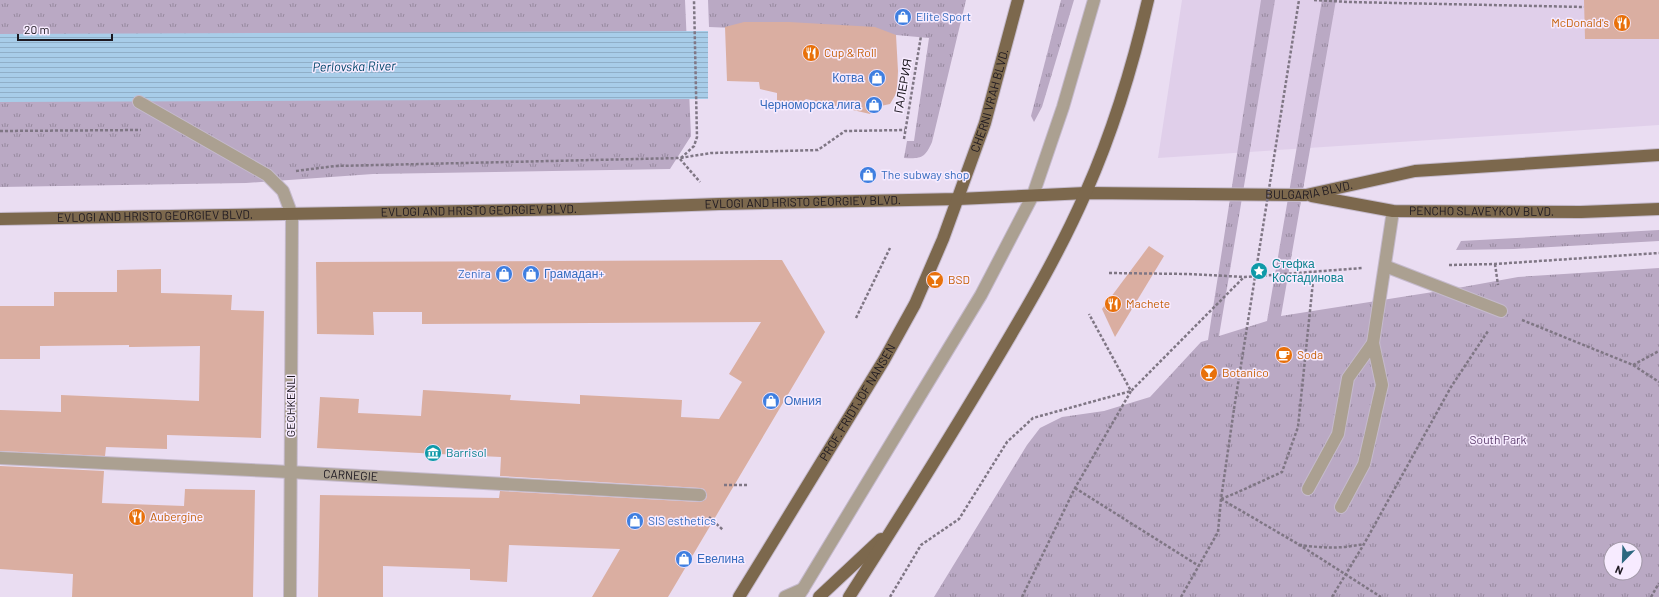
<svg xmlns="http://www.w3.org/2000/svg" width="1659" height="597" viewBox="0 0 1659 597" font-family="Barlow,sans-serif">
<style>
.built{fill:#e0cfea}
.grass{fill:url(#grass-tufts);fill-rule:evenodd}
.water{fill:url(#water-rules)}
.building{fill:#daaea1}
.lines{fill:none;stroke-linecap:round;stroke-linejoin:round}
.minor-casing{stroke:#c5bacc;stroke-width:14}
.major-casing{stroke:#c5bacc;stroke-width:14}
.path{stroke:#7f7684;stroke-width:2.5;stroke-dasharray:3 2;stroke-linecap:butt}
.minor{stroke:#aba091;stroke-width:12}
.major{stroke:#7c684d;stroke-width:12}
.path-bridge{stroke:#7f7684;stroke-width:2.5;stroke-dasharray:3 2;stroke-linecap:butt}
.labels{text-anchor:middle;stroke-width:3;stroke-linejoin:round;paint-order:stroke}
.shop-label{font-size:12px;fill:#366cbe;stroke:#f7ebff;text-anchor:start}
.food-label{font-size:12px;fill:#c56008;stroke:#f7ebff;text-anchor:start}
.street-label{font-size:12px;fill:#1d1820;stroke:#f7ebff}
.culture-label{font-size:12px;fill:#0d838f;stroke:#f7ebff;text-anchor:start}
.park-label{font-size:12px;fill:#5b3c6c;stroke:#f7ebff}
.water-label{font-size:13px;font-style:italic;fill:#02476b;stroke:#f7ebff}
</style>
<defs>
<pattern id="grass-tufts" width="24" height="20" patternUnits="userSpaceOnUse"><rect width="24" height="20" fill="#baa9c4"/><path d="M3 7l-1-3M5 7V3M7 7l1-3M15 17l-1-3M17 17v-4M19 17l1-3" fill="none" stroke="#97899f"/></pattern>
<pattern id="water-rules" width="6" height="5" patternUnits="userSpaceOnUse"><rect width="6" height="5" fill="#a8cde9"/><path d="M0 2.5h6" fill="none" stroke="#90afc8"/></pattern>
</defs>
<rect width="100%" height="100%" fill="#eaddf2"/>
<polygon class="built" points="1182,0 1659,0 1659,125 1158,158"/>
<g class="grass">
<polygon points="0,0 685,0 691,136 670,169 373,174 246,183 0,187"/>
<path d="M 708,0 L 966,0 L 932,142 C 925,158 921,159 904,158 L 907,141 L 914,141 L 929,38 L 896,35 L 709,27 Z"/>
<polygon points="1061,0 1074,0 1042,107 1034,122 1031,116"/>
<path d="M 1261,0 L 1275,0 L 1219,336 L 1267,321 L 1322,0 L 1336,0 L 1281,316 L 1452,289 L 1518,277 L 1659,268 L 1659,597 L 934,597 L 1027,445 L 1040,428 L 1062,417 L 1104,411 L 1150,397 L 1201,342 L 1208,340 ZM 1611,549 L 1635,549 L 1635,573 L 1611,573 Z"/>
<polygon points="1659,230 1659,241 1514,249 1456,250 1461,241"/>
</g>
<polygon class="water" points="708,31 708,99 0,102 0,34"/>
<g class="building">
<polygon points="1584,0 1659,0 1659,39 1585,39"/>
<polygon points="744,22 789,22 875,27 896,35 898,71 897,92 890,104 876,107 870,114 806,99 796,107 777,100 777,93 760,89 759,82 727,81 725,27"/>
<polygon points="1149,246 1164,256 1115,337 1102,309"/>
<polygon points="782,260 825,332 668,597 592,597 620,549 509,545 507,582 470,580 470,569 383,566 383,597 318,597 320,495 499,498 500,491 700,502 706,499 707,495 704,489 700,488 500,476 501,457 317,448 320,397 359,399 358,413 421,416 423,390 511,395 510,400 580,404 580,395 682,400 681,417 719,419 742,382 729,374 761,322 422,324 422,312 373,312 374,335 317,334 316,262"/>
<polygon points="161,269 161,293 232,295 231,310 264,311 261,438 167,435 167,449 106,447 105,456 0,451 0,410 61,412 61,395 199,401 200,346 129,347 129,345 40,346 40,359 0,359 0,306 54,306 54,292 117,292 117,270"/>
<polygon points="0,466 104,471 102,503 184,506 185,489 255,490 253,597 72,597 73,574 0,569"/>
</g>
<g class="lines">
<g class="minor-casing">
<g id="minor">
<polyline points="139,102 267,175 283,191 292,215 290,597"/>
<polyline points="1385,266 1501,311"/>
<path id="s1" d="M 0,458 L 271,471 L 700,495"/>
<polyline points="1308,489 1338,434 1348,378 1373,343"/>
<polyline points="1341,507 1364,464 1382,385 1373,343 1393,211"/>
<polyline points="785,597 803,589"/>
<polyline points="798,597 981,295 1033,195 1063,107 1094,0"/>
</g>
</g>
<g class="major-casing">
<g id="major">
<path id="s2" d="M 1312,196 L 1393,211 L 1581,212 L 1659,209"/>
<path id="s3" d="M 0,219 L 580,209 L 719,204 L 958,199 L 1086,193 L 1306,195 L 1415,171 L 1659,155"/>
<path id="s4" d="M 739,597 L 884,360 L 915,304 L 943,239 L 985,123 L 1018,0"/>
<polyline points="819,597 881,539"/>
<path d="M 849,597 C 897,522 944,447 990,370 C 1024,313 1059,254 1086,192 C 1113,131 1133,65 1148,0"/>
</g>
</g>
<g class="path">
<polyline points="1314,0 1349,2 1584,7"/>
<polyline points="0,131 141,130"/>
<polyline points="904,139 921,36"/>
<polyline points="681,158 694,146 697,137 694,0"/>
<polyline points="680,159 700,182"/>
<polyline points="296,171 335,166 680,158 711,153 818,150 845,131 905,130"/>
<polyline points="1495,264 1498,285"/>
<polyline points="1449,265 1495,264 1659,253"/>
<polyline points="1109,273 1189,274 1245,277 1362,268"/>
<polyline points="856,318 890,248"/>
<polyline points="1522,320 1633,365 1659,382"/>
<polyline points="1633,365 1659,351"/>
<polyline points="724,485 749,485"/>
<polyline points="1075,488 1199,566"/>
<polyline points="1221,499 1236,493 1282,472 1298,427 1314,272"/>
<polyline points="1221,499 1298,544 1381,597"/>
<polyline points="709,517 723,530"/>
<path d="M 1299,545 C 1324,548 1339,549 1364,544"/>
<polyline points="890,597 921,545 959,519 1007,442 1033,418 1131,391 1244,277"/>
<polyline points="1022,597 1075,488 1131,391 1089,314"/>
<polyline points="1181,597 1218,532 1221,499 1234,409"/>
<polyline points="1332,597 1364,544 1451,387 1488,331"/>
<polyline points="1651,597 1659,583"/>
</g>
<use href="#minor" class="minor"/>
<use href="#major" class="major"/>
<polyline class="path-bridge" points="1234,409 1299,0"/>
</g>
<defs>
<g id="shop-disc" transform="scale(0.9)"><circle r="9.5" fill="#3f7fe0" stroke="#f7ebff"/><path d="M-5-2.5h2.3a2.7 3.5 0 0 1 5.4 0H5L5.5 6h-11ZM-1.5-2.5h3a1.5 2.3 0 0 0-3 0Z" fill="#fff"/></g>
<g id="restaurant-disc" transform="scale(0.9)"><circle r="9.5" fill="#e8710a" stroke="#f7ebff"/><path d="M-5-6h1v4h1v-4h1v4h1v-4h1v5L-1.5 .5V6h-2V.5L-5-1ZM5-6V6H3V1.5H1.5Q1.5-4 5-6Z" fill="#fff"/></g>
<g id="sight-disc" transform="scale(0.9)"><circle r="9.5" fill="#0f9aa8" stroke="#f7ebff"/><path d="M0-6L1.8-2.2L6-1.7L2.9 1.2L3.7 5.4L0 3.3L-3.7 5.4L-2.9 1.2L-6-1.7L-1.8-2.2Z" fill="#fff"/></g>
<g id="bar-disc" transform="scale(0.9)"><circle r="9.5" fill="#e8710a" stroke="#f7ebff"/><path d="M-6-5H6L.8 .8V4.5H3.5V6h-7V4.5H-.8V.8Z" fill="#fff"/></g>
<g id="cafe-disc" transform="scale(0.9)"><circle r="9.5" fill="#e8710a" stroke="#f7ebff"/><path d="M-5.5-4.5H6V0H3Q3 3.5 0 3.5H-2.5Q-5.5 3.5-5.5 0ZM3-3.2v2h1.7v-2ZM-6 4.5H4V6H-6Z" fill="#fff"/></g>
<g id="museum-disc" transform="scale(0.9)"><circle r="9.5" fill="#0f9aa8" stroke="#f7ebff"/><path d="M0-6L6-3V-2H-6V-3ZM-5-1h2V3h-2ZM-1-1h2V3h-2ZM3-1h2V3H3ZM-6 4H6V6H-6Z" fill="#fff"/></g>
</defs>
<g fill-rule="evenodd">
<use href="#shop-disc" x="903" y="17"/>
<use href="#restaurant-disc" x="1622" y="23"/>
<use href="#restaurant-disc" x="811" y="53"/>
<use href="#shop-disc" x="877" y="78"/>
<use href="#shop-disc" x="874" y="105"/>
<use href="#shop-disc" x="868" y="175"/>
<use href="#sight-disc" x="1259" y="271"/>
<use href="#shop-disc" x="504" y="274"/>
<use href="#shop-disc" x="531" y="274"/>
<use href="#bar-disc" x="935" y="280"/>
<use href="#restaurant-disc" x="1113" y="304"/>
<use href="#cafe-disc" x="1284" y="355"/>
<use href="#bar-disc" x="1209" y="373"/>
<use href="#shop-disc" x="771" y="401"/>
<use href="#museum-disc" x="433" y="453"/>
<use href="#restaurant-disc" x="137" y="517"/>
<use href="#shop-disc" x="635" y="521"/>
<use href="#shop-disc" x="684" y="559"/>
</g>
<g class="labels">
<g class="shop-label">
<text x="916" y="21">Elite Sport</text>
<text x="864" y="82" text-anchor="end">Котва</text>
<text x="861" y="109" text-anchor="end">Черноморска лига</text>
<text x="881" y="179">The subway shop</text>
<text x="491" y="278" text-anchor="end">Zenira</text>
<text x="544" y="278">Грамадан+</text>
<text x="784" y="405">Омния</text>
<text x="648" y="525">SIS esthetics</text>
<text x="697" y="563">Евелина</text>
</g>
<g class="food-label">
<text x="1609" y="27" text-anchor="end">McDonald's</text>
<text x="824" y="57">Cup &amp; Roll</text>
<text x="948" y="284">BSD</text>
<text x="1126" y="308">Machete</text>
<text x="1297" y="359">Soda</text>
<text x="1222" y="377">Botanico</text>
<text x="150" y="521">Aubergine</text>
</g>
<g class="street-label">
<text transform="translate(903 86) rotate(-80)" y="4">ГАЛЕРИЯ</text>
<text dy="4" stroke="none"><textPath href="#s4" startOffset="559">CHERNI VRAH BLVD.</textPath></text>
<text dy="4" stroke="none"><textPath href="#s3" startOffset="1310">BULGARIA BLVD.</textPath></text>
<text dy="4" stroke="none"><textPath href="#s3" startOffset="803">EVLOGI AND HRISTO GEORGIEV BLVD.</textPath></text>
<text dy="4" stroke="none"><textPath href="#s3" startOffset="479">EVLOGI AND HRISTO GEORGIEV BLVD.</textPath></text>
<text dy="4" stroke="none"><textPath href="#s2" startOffset="171">PENCHO SLAVEYKOV BLVD.</textPath></text>
<text dy="4" stroke="none"><textPath href="#s3" startOffset="155">EVLOGI AND HRISTO GEORGIEV BLVD.</textPath></text>
<text dy="4" stroke="none"><textPath href="#s4" startOffset="228">PROF. FRIDTJOF NANSEN</textPath></text>
<text transform="translate(291 406) rotate(-90)" y="4">GECHKENLI</text>
<text dy="4" stroke="none"><textPath href="#s1" startOffset="351">CARNEGIE</textPath></text>
</g>
<g class="culture-label">
<text x="1272" y="268">Стефка<tspan x="1272" dy="14">Костадинова</tspan></text>
<text x="446" y="457">Barrisol</text>
</g>
<g class="park-label">
<text x="1498" y="444">South Park</text>
</g>
<g class="water-label">
<text transform="translate(354 66) rotate(-1)" y="5">Perlovska River</text>
</g>
</g>
<g transform="translate(1623 561) rotate(203)"><circle r="19" fill="#f7ebff" stroke="#a097a6"/>
<path d="M0-3L7 15L0 10L-7 15Z" fill="#2d6880"/>
<text y="-6" font-size="11" font-weight="bold" text-anchor="middle" fill="#1d1820">N</text>
</g>
<path d="M18 34v6h94v-6" fill="none" stroke="#1d1820" stroke-width="2"/>
<text x="24" y="34" font-size="12" fill="#1d1820" stroke="#f7ebff" stroke-width="3" paint-order="stroke">20 m</text>
</svg>
